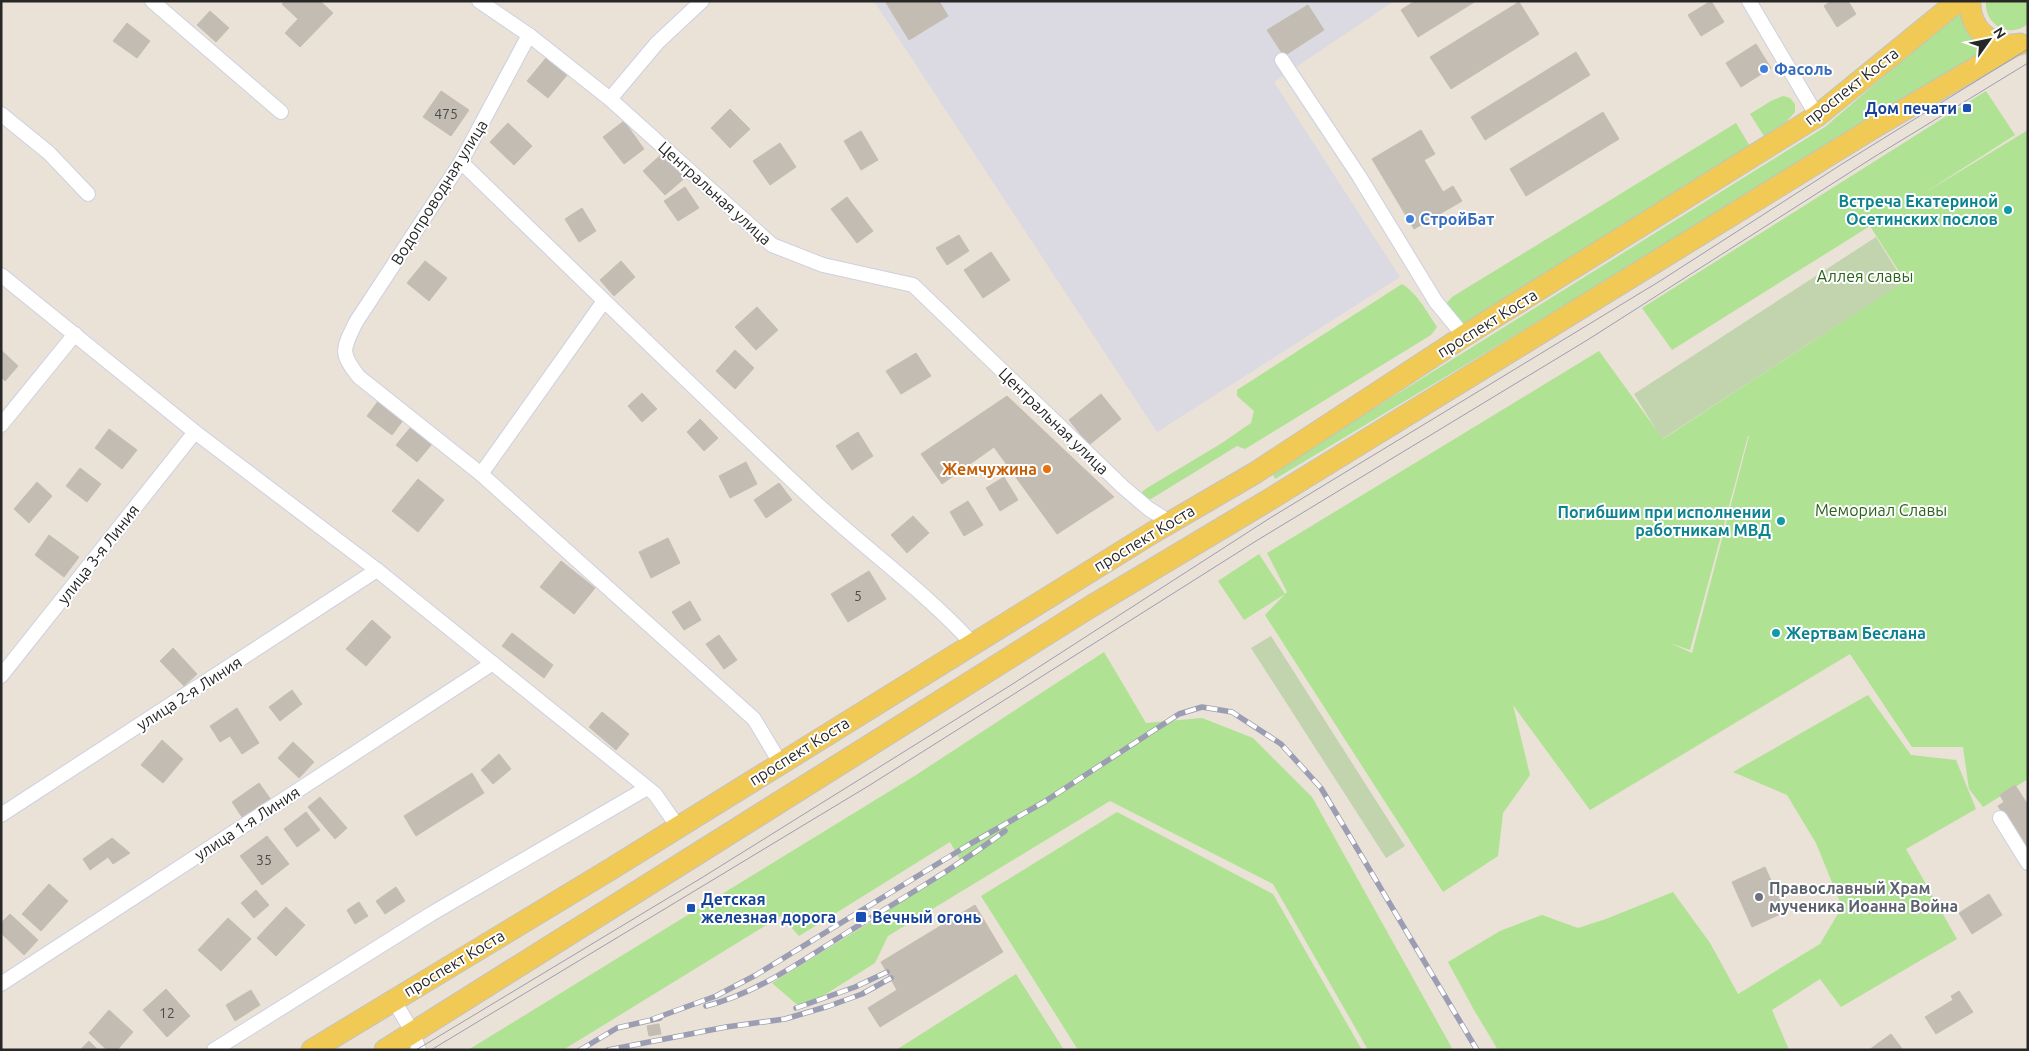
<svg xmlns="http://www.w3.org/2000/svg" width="2029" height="1051" viewBox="0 0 2029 1051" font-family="Ubuntu,sans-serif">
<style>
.industrial{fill:#dbd9e2}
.green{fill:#afe292;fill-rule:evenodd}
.cemetery{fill:#c1d4ae}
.building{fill:#c2bcb3;stroke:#c5bdb1}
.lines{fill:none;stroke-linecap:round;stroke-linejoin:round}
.minor-casing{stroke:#cdd1e0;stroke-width:16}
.primary-casing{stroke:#c3c3c3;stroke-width:23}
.minor{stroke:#fff;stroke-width:14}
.primary{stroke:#f1ca55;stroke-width:21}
.tram{stroke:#9b9eb2;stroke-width:1}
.rail-casing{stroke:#9b9eb2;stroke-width:5.5}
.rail{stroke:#fff;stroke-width:4;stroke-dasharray:11;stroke-linecap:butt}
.shop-dot{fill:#3f7fe0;stroke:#fff;stroke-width:2}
.transit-dot{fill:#1a4fb4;stroke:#fff;stroke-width:2}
.culture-dot{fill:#0f9aa8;stroke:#fff;stroke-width:2}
.food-dot{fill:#e8710a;stroke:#fff;stroke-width:2}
.worship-dot{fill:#6b7280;stroke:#fff;stroke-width:2}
.labels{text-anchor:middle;stroke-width:4;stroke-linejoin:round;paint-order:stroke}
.number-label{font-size:14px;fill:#4e4c4a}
.shop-label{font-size:16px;font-weight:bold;fill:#366cbe;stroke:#fff;text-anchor:start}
.street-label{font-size:16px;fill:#272727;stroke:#fff}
.transit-label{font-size:16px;font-weight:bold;fill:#164399;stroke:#fff;text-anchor:start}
.culture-label{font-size:16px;font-weight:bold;fill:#0d838f;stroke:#fff;text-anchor:end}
.park-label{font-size:16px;fill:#296218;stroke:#fff}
.food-label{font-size:16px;font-weight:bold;fill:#c56008;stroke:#fff;text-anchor:end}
.worship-label{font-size:16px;font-weight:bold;fill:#5b616d;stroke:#fff;text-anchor:start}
</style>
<rect width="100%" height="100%" fill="#eae1d7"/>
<polygon class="industrial" points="874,1 1394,1 1274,82 1400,277 1157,432"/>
<g class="green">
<path d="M 1986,1 L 2028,1 L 2028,24 C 2009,39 1984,25 1986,1 Z"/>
<polygon points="1964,7 1991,50 1275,479 1272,472 1825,127"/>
<path d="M 1986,91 L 2015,135 L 1921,195 L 2028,130 L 2028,779 L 1983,807 L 1969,789 L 1963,747 L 1912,747 L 1850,654 L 1590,810 L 1513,705 L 1530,775 L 1503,813 L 1498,856 L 1443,892 L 1265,615 L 1287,592 L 1267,553 L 1599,351 L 1663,439 L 1905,281 L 1870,226 L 1672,350 L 1642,308 ZM 1748,436 L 1749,436 L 1692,653 L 1670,643 L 1690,650 Z"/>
<polygon points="1783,96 1790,98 1795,104 1795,112 1786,122 1764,136 1750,114 1771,101"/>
<polygon points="1736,123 1751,148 1462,326 1445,305 1452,297"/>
<path d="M 1402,284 C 1417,293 1427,312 1437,327 L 1431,335 L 1245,449 L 1237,446 L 1151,499 L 1144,498 L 1142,492 L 1147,488 L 1222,443 L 1251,423 L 1254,411 L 1237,396 L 1237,390 Z"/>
<polygon points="1259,554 1285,594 1244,620 1218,581"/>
<polygon points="1104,652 1146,723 1202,718 1253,738 1312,797 1453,1050 1368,1050 1273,884 1110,801 888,936 875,963 802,1009 772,983 877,918 906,895 962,863 950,842 799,936 781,916 563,1050 468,1050 916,775"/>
<polygon points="1868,695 1911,755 1956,760 1976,809 1906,849 1957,939 1841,1007 1820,979 1772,1010 1789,1050 1498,1050 1474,1010 1448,962 1500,931 1542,915 1578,928 1606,919 1673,892 1710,943 1738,994 1820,944 1842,907 1816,843 1787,795 1733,772"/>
<polygon points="1117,812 1273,894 1362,1050 1078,1050 981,896"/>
<polygon points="1016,974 1064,1050 896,1050"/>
</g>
<g class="cemetery">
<polygon points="1876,237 1904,282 1662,439 1634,394"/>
<polygon points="1271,636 1405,846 1386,858 1251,648"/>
</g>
<g class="building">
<polygon points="285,1 320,1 333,13 300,47 285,33 298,19 282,4"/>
<polygon points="885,1 939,1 948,16 909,40"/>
<polygon points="1415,1 1476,1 1418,37 1401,10"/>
<polygon points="1711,1 1724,22 1701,36 1688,15"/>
<polygon points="1831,1 1848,1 1856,14 1837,27 1824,6"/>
<polygon points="1519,2 1539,34 1451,89 1430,57"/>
<polygon points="1308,5 1324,30 1284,56 1267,30"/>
<polygon points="210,11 229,28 216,42 197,25"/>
<polygon points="127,23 150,41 137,58 113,41"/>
<polygon points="1756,44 1771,68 1741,87 1726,63"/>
<polygon points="1576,52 1590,75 1485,140 1471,117"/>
<polygon points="546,58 567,75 548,98 527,81"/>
<polygon points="441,91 469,110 451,136 423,117"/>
<polygon points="730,109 750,129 730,148 711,128"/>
<polygon points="1603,112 1619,139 1526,196 1510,169"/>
<polygon points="624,121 644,149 624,164 603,137"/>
<polygon points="508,123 532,146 514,165 490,142"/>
<polygon points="1421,130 1435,154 1424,160 1443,192 1453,186 1462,201 1414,229 1372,159"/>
<polygon points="861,131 878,160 861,170 844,141"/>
<polygon points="780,143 796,167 770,185 753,161"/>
<polygon points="664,152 686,177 665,195 643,171"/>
<polygon points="685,187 699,208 678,221 664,201"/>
<polygon points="847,197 873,231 857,243 831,209"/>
<polygon points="582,208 596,231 579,242 565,219"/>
<polygon points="959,235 969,251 947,265 936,248"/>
<polygon points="991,252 1010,280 983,298 964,270"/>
<polygon points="425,261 447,278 429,301 407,283"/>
<polygon points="621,261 635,277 614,296 600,280"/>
<polygon points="757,307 778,330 756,350 735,327"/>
<polygon points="1,350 18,366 5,381 1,377"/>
<polygon points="735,350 754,368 735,389 716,371"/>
<polygon points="916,353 931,376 901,394 886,371"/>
<polygon points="642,393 657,409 642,422 628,406"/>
<polygon points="1101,394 1121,419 1089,445 1069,420"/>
<polygon points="1007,396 1114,497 1057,534 994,447 942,484 921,454"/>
<polygon points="379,400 404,419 392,435 367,416"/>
<polygon points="700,419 718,438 704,451 687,432"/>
<polygon points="411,427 432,444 417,462 396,445"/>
<polygon points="109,429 137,450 122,469 95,448"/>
<polygon points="858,432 873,456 852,470 836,446"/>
<polygon points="746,462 757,484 730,498 719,476"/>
<polygon points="80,468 101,484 87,502 66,486"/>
<polygon points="1004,477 1018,500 1000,511 986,488"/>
<polygon points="418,479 444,500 418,532 392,511"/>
<polygon points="37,482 52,496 29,523 14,509"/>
<polygon points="779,483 792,500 766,518 754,500"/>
<polygon points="968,501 983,525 964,536 950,512"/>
<polygon points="913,516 929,533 907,553 891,535"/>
<polygon points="49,535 79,557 64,577 35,555"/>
<polygon points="668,538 680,563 651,578 639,552"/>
<polygon points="561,561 595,588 574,614 540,587"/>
<polygon points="869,571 886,599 848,622 831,594"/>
<polygon points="690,601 701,620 684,630 672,612"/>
<polygon points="372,620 391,637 366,666 346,649"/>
<polygon points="512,633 553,665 544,678 502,646"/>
<polygon points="719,635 737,660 724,669 706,644"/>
<polygon points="173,648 197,674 184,686 160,661"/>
<polygon points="292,690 302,704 280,721 269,707"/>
<polygon points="237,708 259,743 242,754 230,736 220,742 210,726"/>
<polygon points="602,712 629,734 616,750 589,727"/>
<polygon points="162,740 183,759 163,783 141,765"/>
<polygon points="293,742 314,762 299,778 278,758"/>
<polygon points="499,754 511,769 493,784 481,770"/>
<polygon points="472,773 484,793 416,836 404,816"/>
<polygon points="259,783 272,801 244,820 232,802"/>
<polygon points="2015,785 2028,805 2028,853 1998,806 2004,802 2000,795"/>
<polygon points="320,797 347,828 335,839 308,807"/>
<polygon points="306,812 320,830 297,847 284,829"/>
<polygon points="267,836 289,864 262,885 240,856"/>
<polygon points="112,838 130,853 113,864 108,857 90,870 83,859"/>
<polygon points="1765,867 1785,912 1752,927 1732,882"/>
<polygon points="49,884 68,901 41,931 22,914"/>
<polygon points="396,887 405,901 385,914 376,901"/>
<polygon points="256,890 269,905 254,918 241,903"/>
<polygon points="1989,894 2002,915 1972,934 1959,913"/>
<polygon points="359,902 368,916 355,924 347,910"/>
<polygon points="975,905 1003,952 880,1027 868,1008 897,990 881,962"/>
<polygon points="286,907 305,925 276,956 257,938"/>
<polygon points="10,914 38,940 24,955 1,933 1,923"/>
<polygon points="228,918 251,939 221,971 198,950"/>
<polygon points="166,989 190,1016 167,1037 143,1010"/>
<polygon points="251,990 260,1005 235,1021 226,1005"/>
<polygon points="1959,991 1973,1012 1936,1034 1925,1017 1953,1000 1951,996"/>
<polygon points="109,1010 133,1032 117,1050 107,1050 89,1033"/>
<polygon points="659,1024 661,1034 649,1036 647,1026"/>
<polygon points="1891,1034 1903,1050 1869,1050"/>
<polygon points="89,1041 98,1050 80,1050"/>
</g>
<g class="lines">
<g class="minor-casing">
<g id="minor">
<polyline points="152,1 281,112"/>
<polyline points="479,1 529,35 610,99 772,245 823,265 913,285 1123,487 1149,509 1170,522"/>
<polyline points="1749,1 1817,116"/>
<path d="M 529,35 L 461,162 L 356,322 C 343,349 339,352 359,377 L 481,474 L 754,719 L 781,764"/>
<polyline points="1282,60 1359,176 1436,302 1464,336"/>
<polyline points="610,99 657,43 702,1"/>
<polyline points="1,114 49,153 88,194"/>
<path d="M 461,162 C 579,276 695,390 815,502 C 867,550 924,591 972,643"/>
<polyline points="1,275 195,432 377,570 655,794 678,827"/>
<polyline points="1,425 75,334"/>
<polyline points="481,474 604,301"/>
<polyline points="1,676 195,432"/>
<polyline points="1,815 377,570"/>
<polyline points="2000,818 2028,863"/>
<polyline points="1,984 493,663"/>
<polyline points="393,999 413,1033 419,1050"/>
<polyline points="214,1050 431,914 647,788"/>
</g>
</g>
<g class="primary-casing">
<g id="primary">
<path d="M 1970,1 C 1969,29 1992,50 2020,44"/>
<polyline points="312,1050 611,869 1152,533 1255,473 1464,336 1817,116 1958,1"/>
<polyline points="385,1050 1090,607 1272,498 1878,125 2015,45"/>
</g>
</g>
<use href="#minor" class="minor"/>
<use href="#primary" class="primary"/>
<g class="tram">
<polyline points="416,1050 703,877 1011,685 1270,518 1660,281 1842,164 2028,49"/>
<polyline points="431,1050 870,785 1256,541 1589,339 1874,157 2028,63"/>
</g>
<g class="rail-casing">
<g id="rail">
<path d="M 706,1006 C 758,993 803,960 848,932 C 901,899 955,868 1005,831"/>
<polyline points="796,1008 855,987 887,972"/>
<polyline points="653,1019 716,996 756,975 970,844 1044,802 1179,714 1202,707 1232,712 1281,744 1321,788 1477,1050"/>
<polyline points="580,1050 617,1028 660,1018"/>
<polyline points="608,1050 726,1027 785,1019 829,1006 862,994 891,978"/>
</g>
</g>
<use href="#rail" class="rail"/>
</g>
<g class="shop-dot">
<circle cx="1764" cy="69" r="5"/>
<circle cx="1410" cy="219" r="5"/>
</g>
<g class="transit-dot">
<rect x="1962" y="103" width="10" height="10" rx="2.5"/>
<rect x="686" y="903" width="10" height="10" rx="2.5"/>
<rect x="855" y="911" width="12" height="12" rx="2.5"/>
</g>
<g class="culture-dot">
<circle cx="2008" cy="210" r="5"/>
<circle cx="1781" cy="521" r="5"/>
<circle cx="1776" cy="633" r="5"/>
</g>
<circle class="food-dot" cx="1047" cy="469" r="5"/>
<circle class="worship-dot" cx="1759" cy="897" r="5"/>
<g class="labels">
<g class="number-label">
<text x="446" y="119">475</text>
<text x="858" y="601">5</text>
<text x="264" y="865">35</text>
<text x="167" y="1018">12</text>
</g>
<g class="shop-label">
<text x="1774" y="75">Фасоль</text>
<text x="1420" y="225">СтройБат</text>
</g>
<g class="street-label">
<text transform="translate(1851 86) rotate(-38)" y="6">проспект Коста</text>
<text transform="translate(439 192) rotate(-58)" y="6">Водопроводная улица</text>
<text transform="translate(715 193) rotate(42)" y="6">Центральная улица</text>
<text transform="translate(1487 323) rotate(-32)" y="6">проспект Коста</text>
<text transform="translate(1054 421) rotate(44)" y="6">Центральная улица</text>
<text transform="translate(1144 538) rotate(-31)" y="6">проспект Коста</text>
<text transform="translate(98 554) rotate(-52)" y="6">улица 3-я Линия</text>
<text transform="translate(189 693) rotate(-33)" y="6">улица 2-я Линия</text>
<text transform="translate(799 751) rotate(-32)" y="6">проспект Коста</text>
<text transform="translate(247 823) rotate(-33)" y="6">улица 1-я Линия</text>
<text transform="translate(454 963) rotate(-31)" y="6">проспект Коста</text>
</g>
<g class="transit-label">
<text x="1957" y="114" text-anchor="end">Дом печати</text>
<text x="701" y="905">Детская<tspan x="701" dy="18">железная дорога</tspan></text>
<text x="872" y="923">Вечный огонь</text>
</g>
<g class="culture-label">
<text x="1998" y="207">Встреча Екатериной<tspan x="1998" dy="18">Осетинских послов</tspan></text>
<text x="1771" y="518">Погибшим при исполнении<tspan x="1771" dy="18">работникам МВД</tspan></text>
<text x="1786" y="639" text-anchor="start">Жертвам Беслана</text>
</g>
<g class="park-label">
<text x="1865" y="282">Аллея славы</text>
<text x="1881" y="516">Мемориал Славы</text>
</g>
<g class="food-label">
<text x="1037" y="475">Жемчужина</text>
</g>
<g class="worship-label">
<text x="1769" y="894">Православный Храм<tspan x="1769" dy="18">мученика Иоанна Война</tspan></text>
</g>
</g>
<rect width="2029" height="1051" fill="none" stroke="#272727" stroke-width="5"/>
<g transform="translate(1989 40) rotate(57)" stroke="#ffffff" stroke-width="4" paint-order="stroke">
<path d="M0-4L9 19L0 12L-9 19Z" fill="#272727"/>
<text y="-8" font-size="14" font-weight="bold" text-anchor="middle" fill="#272727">N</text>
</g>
</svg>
